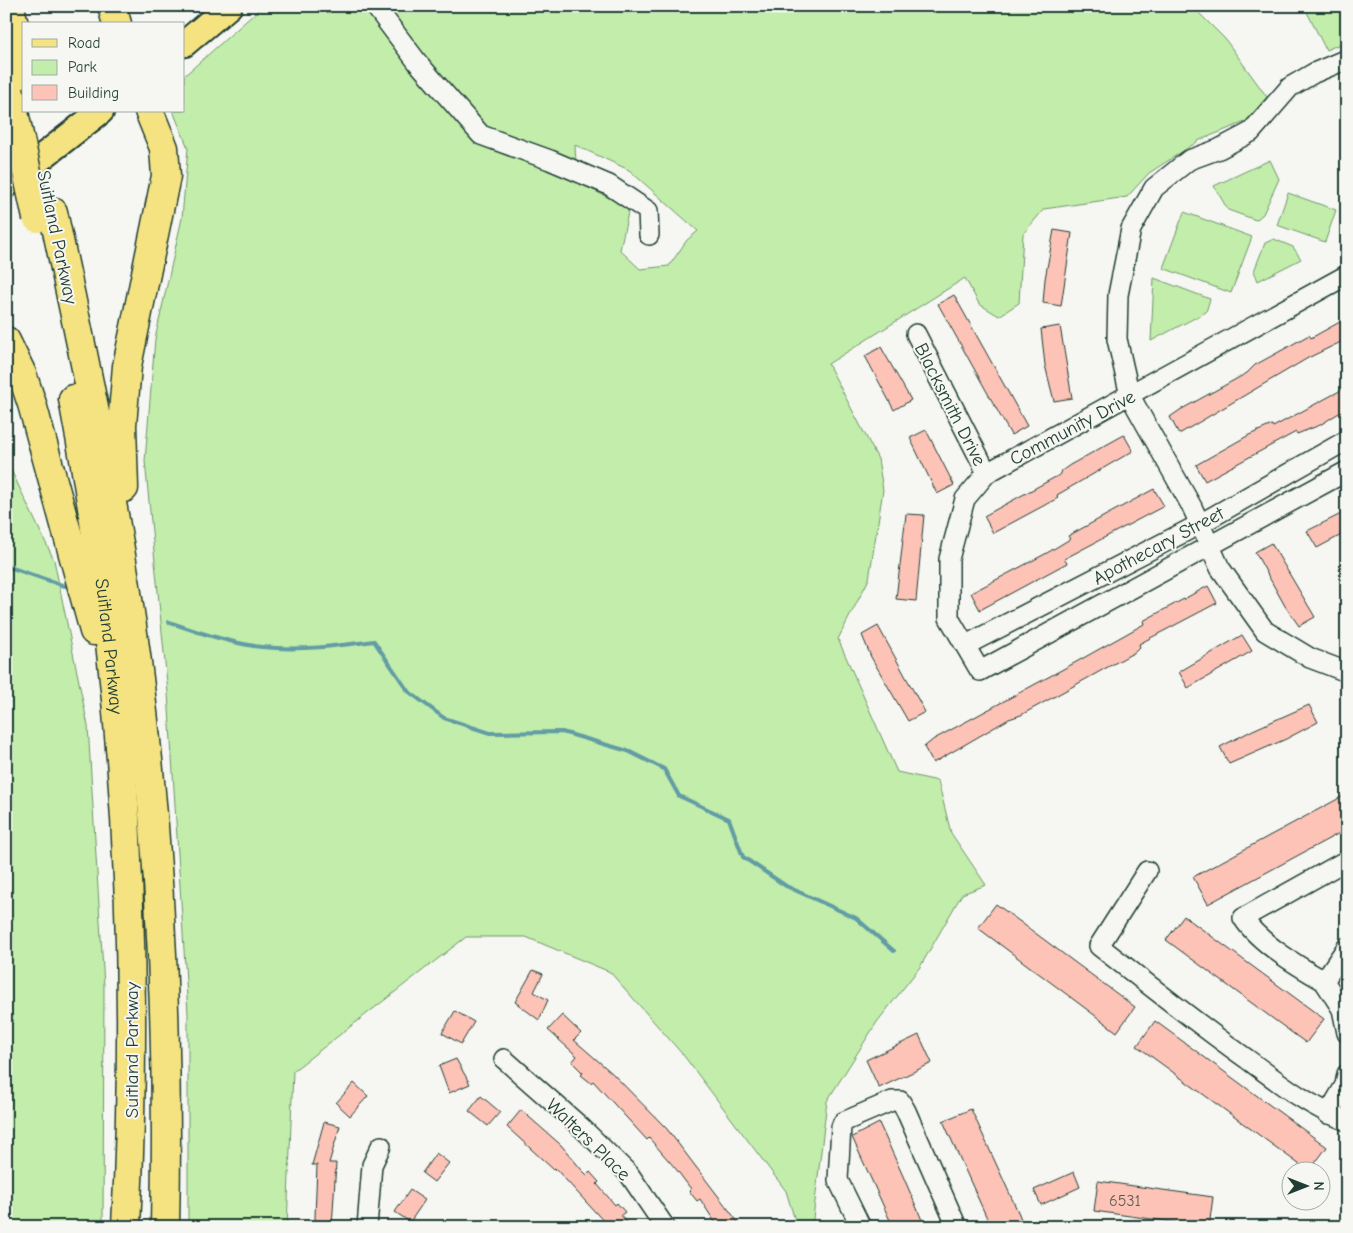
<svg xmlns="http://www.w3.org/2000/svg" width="1353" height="1233" viewBox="0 0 1353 1233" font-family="'Comic Neue',sans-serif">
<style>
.green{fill:#c2edaa;stroke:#70956f;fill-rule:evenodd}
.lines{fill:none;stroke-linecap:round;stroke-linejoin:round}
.stream{stroke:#629ca4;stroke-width:4}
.building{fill:#fdc3b6;stroke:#1f3d34}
.minor-casing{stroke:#1f3d34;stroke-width:22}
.major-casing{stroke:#1f3d34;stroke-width:29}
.highway-casing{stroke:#1f3d34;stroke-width:31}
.minor{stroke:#f6f6f2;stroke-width:19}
.major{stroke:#f5e382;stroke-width:25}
.highway{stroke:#f5e382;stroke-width:28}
.highway-bridge-casing{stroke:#1f3d34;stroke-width:31;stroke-linecap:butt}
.highway-bridge{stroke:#f5e382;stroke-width:28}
.labels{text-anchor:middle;stroke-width:4;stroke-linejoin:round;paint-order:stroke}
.number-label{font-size:16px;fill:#565e54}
.street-label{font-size:19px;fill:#1f3d34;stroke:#f6f6f2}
</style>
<rect width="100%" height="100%" fill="#f6f6f2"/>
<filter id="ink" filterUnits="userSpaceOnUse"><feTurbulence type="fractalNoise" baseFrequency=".02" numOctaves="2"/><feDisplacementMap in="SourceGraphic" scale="10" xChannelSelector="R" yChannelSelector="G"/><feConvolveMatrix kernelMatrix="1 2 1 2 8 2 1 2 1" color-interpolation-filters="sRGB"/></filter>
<g filter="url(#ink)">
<g class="green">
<path d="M 263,6 L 1192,6 L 1225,39 L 1267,97 L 1245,122 L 1200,140 L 1149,173 L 1127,197 L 1044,209 L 1023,234 L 1019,303 L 999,316 L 979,304 L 965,278 L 828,364 L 878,459 L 883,490 L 869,579 L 838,639 L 897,772 L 938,781 L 951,833 L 986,885 L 962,894 L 920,967 L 877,1022 L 827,1101 L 812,1227 L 797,1227 L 786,1191 L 684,1056 L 610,972 L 526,937 L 466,937 L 293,1071 L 287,1227 L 188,1227 L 188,1014 L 168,693 L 145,461 L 155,339 L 182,218 L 188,148 L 173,111 L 184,111 L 184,76 ZM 575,145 L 629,170 L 698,231 L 687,240 L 669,266 L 640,269 L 620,250 L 629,208 L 577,182 Z"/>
<polygon points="1304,6 1347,6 1347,41 1326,50"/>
<polygon points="1270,160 1279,179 1263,214 1256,220 1228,210 1214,186"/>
<polygon points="1288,193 1336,210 1325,242 1277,225"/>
<polygon points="1184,212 1252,237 1231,293 1163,268"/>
<polygon points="1274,239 1293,247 1301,259 1258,281 1254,271 1265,243"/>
<polygon points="1154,278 1210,299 1206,312 1151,341"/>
<polygon points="6,455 11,470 54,560 88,726 104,986 103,1227 6,1227"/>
</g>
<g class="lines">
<g class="stream">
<polyline points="6,566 65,586"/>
<path d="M 169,622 C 197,632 232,644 262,647 C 300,651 337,646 374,641 L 408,691 L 444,718 L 490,733 L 562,732 L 628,751 L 664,769 L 679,796 L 729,819 L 743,857 L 786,886 L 856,918 L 894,951"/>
</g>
</g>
<g class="building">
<polygon points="1054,230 1072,233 1061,306 1043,303 1045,279"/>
<polygon points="954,295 1027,426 1011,435 938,304"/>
<polygon points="1347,318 1347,339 1308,358 1179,434 1170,417 1180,410 1247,373 1255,365 1277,353 1309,335 1311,338"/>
<polygon points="1060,326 1072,398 1054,401 1045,365 1041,329"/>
<polygon points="881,347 911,400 894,410 865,356"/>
<polygon points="1347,387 1347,408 1320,425 1297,434 1296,432 1205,481 1196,465 1249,435 1272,425 1273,427"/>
<polygon points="926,430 954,485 937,494 910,438"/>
<polygon points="1124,435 1133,451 1057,495 1058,498 993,533 984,516 1061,474 1060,472 1070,465"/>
<polygon points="1154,489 1164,506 1064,559 1067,563 980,610 971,593 1047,553 1070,539 1068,536"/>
<polygon points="1347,511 1347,532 1317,548 1307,531"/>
<polygon points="906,514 924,515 916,601 896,599"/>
<polygon points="1271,543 1315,617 1299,626 1285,606 1255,552"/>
<polygon points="1208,586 1217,603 1139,644 1140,647 1135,652 1021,715 1009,719 933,763 924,747 934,739 1078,661 1144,624 1143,621"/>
<polygon points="878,626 925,712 908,721 871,657 862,635"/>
<polygon points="1242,635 1252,651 1188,688 1179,672"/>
<polygon points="1309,705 1318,722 1286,739 1229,764 1220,747 1253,730"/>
<polygon points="1347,794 1347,829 1208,904 1193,877"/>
<polygon points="996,904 1135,1007 1117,1032 978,928"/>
<polygon points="1184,916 1324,1019 1306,1043 1166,940"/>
<polygon points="533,970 543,974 534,992 548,1000 539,1020 515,1002"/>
<polygon points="455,1011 474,1022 461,1044 442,1033"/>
<polygon points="562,1015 581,1033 574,1040 612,1073 667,1129 738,1222 731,1227 718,1227 700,1199 697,1201 689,1191 691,1189 676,1169 649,1138 647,1140 593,1081 591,1083 581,1075 583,1073 572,1062 577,1056 548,1030"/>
<polygon points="1155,1021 1327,1147 1310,1170 1307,1170 1137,1046"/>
<polygon points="919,1035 932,1063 879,1088 866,1060"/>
<polygon points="456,1059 470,1084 449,1093 439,1066"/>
<polygon points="354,1083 368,1096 350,1116 336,1103"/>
<polygon points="481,1096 500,1112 488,1126 469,1111"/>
<polygon points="971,1109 1019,1214 1024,1227 991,1227 943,1121"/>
<polygon points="521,1110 561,1145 581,1169 587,1175 590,1172 599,1182 597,1184 615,1205 617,1203 625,1212 621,1215 630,1227 612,1227 610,1225 608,1226 555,1168 554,1170 507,1127"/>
<polygon points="324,1122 340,1126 329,1163 336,1163 332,1227 316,1227 315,1217 317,1165 312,1165"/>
<polygon points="879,1123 903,1176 925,1227 893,1227 852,1137"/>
<polygon points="436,1153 449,1163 434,1182 422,1173"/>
<polygon points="1074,1172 1080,1187 1041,1205 1034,1190"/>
<polygon points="1098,1181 1213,1197 1209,1227 1094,1211"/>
<polygon points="410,1190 425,1200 410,1222 395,1212"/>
</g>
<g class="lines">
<g class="minor-casing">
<g id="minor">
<polyline points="375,6 418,63 481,135 550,160 609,185 648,211 649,235"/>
<polyline points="1347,59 1314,73 1290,87 1251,132 1219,149 1189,160 1154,188 1131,229 1118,295 1117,339 1130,396 1192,507 1220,568 1265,631 1310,658 1347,672"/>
<polyline points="1347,275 987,473 965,499 949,559 949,618 980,671 1347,471"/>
<polyline points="916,334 987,473"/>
<polyline points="966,645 1200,524 1347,440"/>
<path d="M 1347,860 L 1243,918 C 1259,943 1298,966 1324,981 L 1347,947"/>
<path d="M 1147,871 L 1099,946 C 1148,984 1196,1023 1247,1059 C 1278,1082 1310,1107 1347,1121"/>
<polyline points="1324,981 1342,1009 1347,1033"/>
<polyline points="504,1059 581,1127 629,1174 665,1227"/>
<polyline points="1328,1114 1345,1085 1347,1074"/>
<polyline points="367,1227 372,1165 381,1146"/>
<polyline points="861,1227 838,1180 841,1127 843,1122 892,1101 900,1101 906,1111 957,1227"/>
</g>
</g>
<g class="major-casing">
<g id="major">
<polyline points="184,44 229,6"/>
<polyline points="6,185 101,111"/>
</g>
</g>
<g class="highway-casing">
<g id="highway">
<polyline points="10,6 24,73"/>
<polyline points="112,6 117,24"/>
<polyline points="6,74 14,112"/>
<path d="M 53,212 C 85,361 117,510 137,662 C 161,849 169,1038 165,1227"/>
<polyline points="6,341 22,374 32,404 94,631"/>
<path id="s1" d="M 73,399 C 126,672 140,950 126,1227"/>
<polyline points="124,488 122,425 127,366 166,176 164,148 149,111"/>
</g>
</g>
<use href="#minor" class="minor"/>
<use href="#major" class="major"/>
<use href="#highway" class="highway"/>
<g class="highway-bridge-casing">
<polyline id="highway-bridge" points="14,112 37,218"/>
</g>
<use href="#highway-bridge" class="highway-bridge"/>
</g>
</g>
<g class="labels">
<g class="number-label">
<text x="1125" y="1206">6531</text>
</g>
<g class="street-label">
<text transform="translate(58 237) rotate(78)" y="7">Suitland Parkway</text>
<text transform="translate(951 404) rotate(63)" y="7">Blacksmith Drive</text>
<text transform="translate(1072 427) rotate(-28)" y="7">Community Drive</text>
<text transform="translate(1158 545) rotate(-28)" y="7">Apothecary Street</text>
<text dy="7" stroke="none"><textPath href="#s1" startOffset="250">Suitland Parkway</textPath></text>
<text transform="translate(131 1050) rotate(-90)" y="7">Suitland Parkway</text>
<text transform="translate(589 1139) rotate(44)" y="7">Walters Place</text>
</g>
</g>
<rect width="1353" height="1233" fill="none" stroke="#f6f6f2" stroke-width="25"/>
<rect x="12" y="12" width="1328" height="1208" fill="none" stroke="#1f3d34" stroke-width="2" filter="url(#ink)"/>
<rect x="22" y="22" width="162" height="90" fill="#f6f6f2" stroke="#a0aca6"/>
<rect x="32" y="39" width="25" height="8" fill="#f5e382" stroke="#a0aca6"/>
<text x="68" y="48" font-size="15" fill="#1f3d34">Road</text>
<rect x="32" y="60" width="25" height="15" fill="#c2edaa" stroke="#a0aca6"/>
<text x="68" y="72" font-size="15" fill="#1f3d34">Park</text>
<rect x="32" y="85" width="25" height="15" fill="#fdc3b6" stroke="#a0aca6"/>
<text x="68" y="98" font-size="15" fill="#1f3d34">Building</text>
<g transform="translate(1306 1186) rotate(90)"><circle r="24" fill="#f6f6f2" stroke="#a0aca6"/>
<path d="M0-4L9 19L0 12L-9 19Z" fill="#1f3d34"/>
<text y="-8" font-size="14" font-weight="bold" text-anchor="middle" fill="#1f3d34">N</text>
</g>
</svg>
